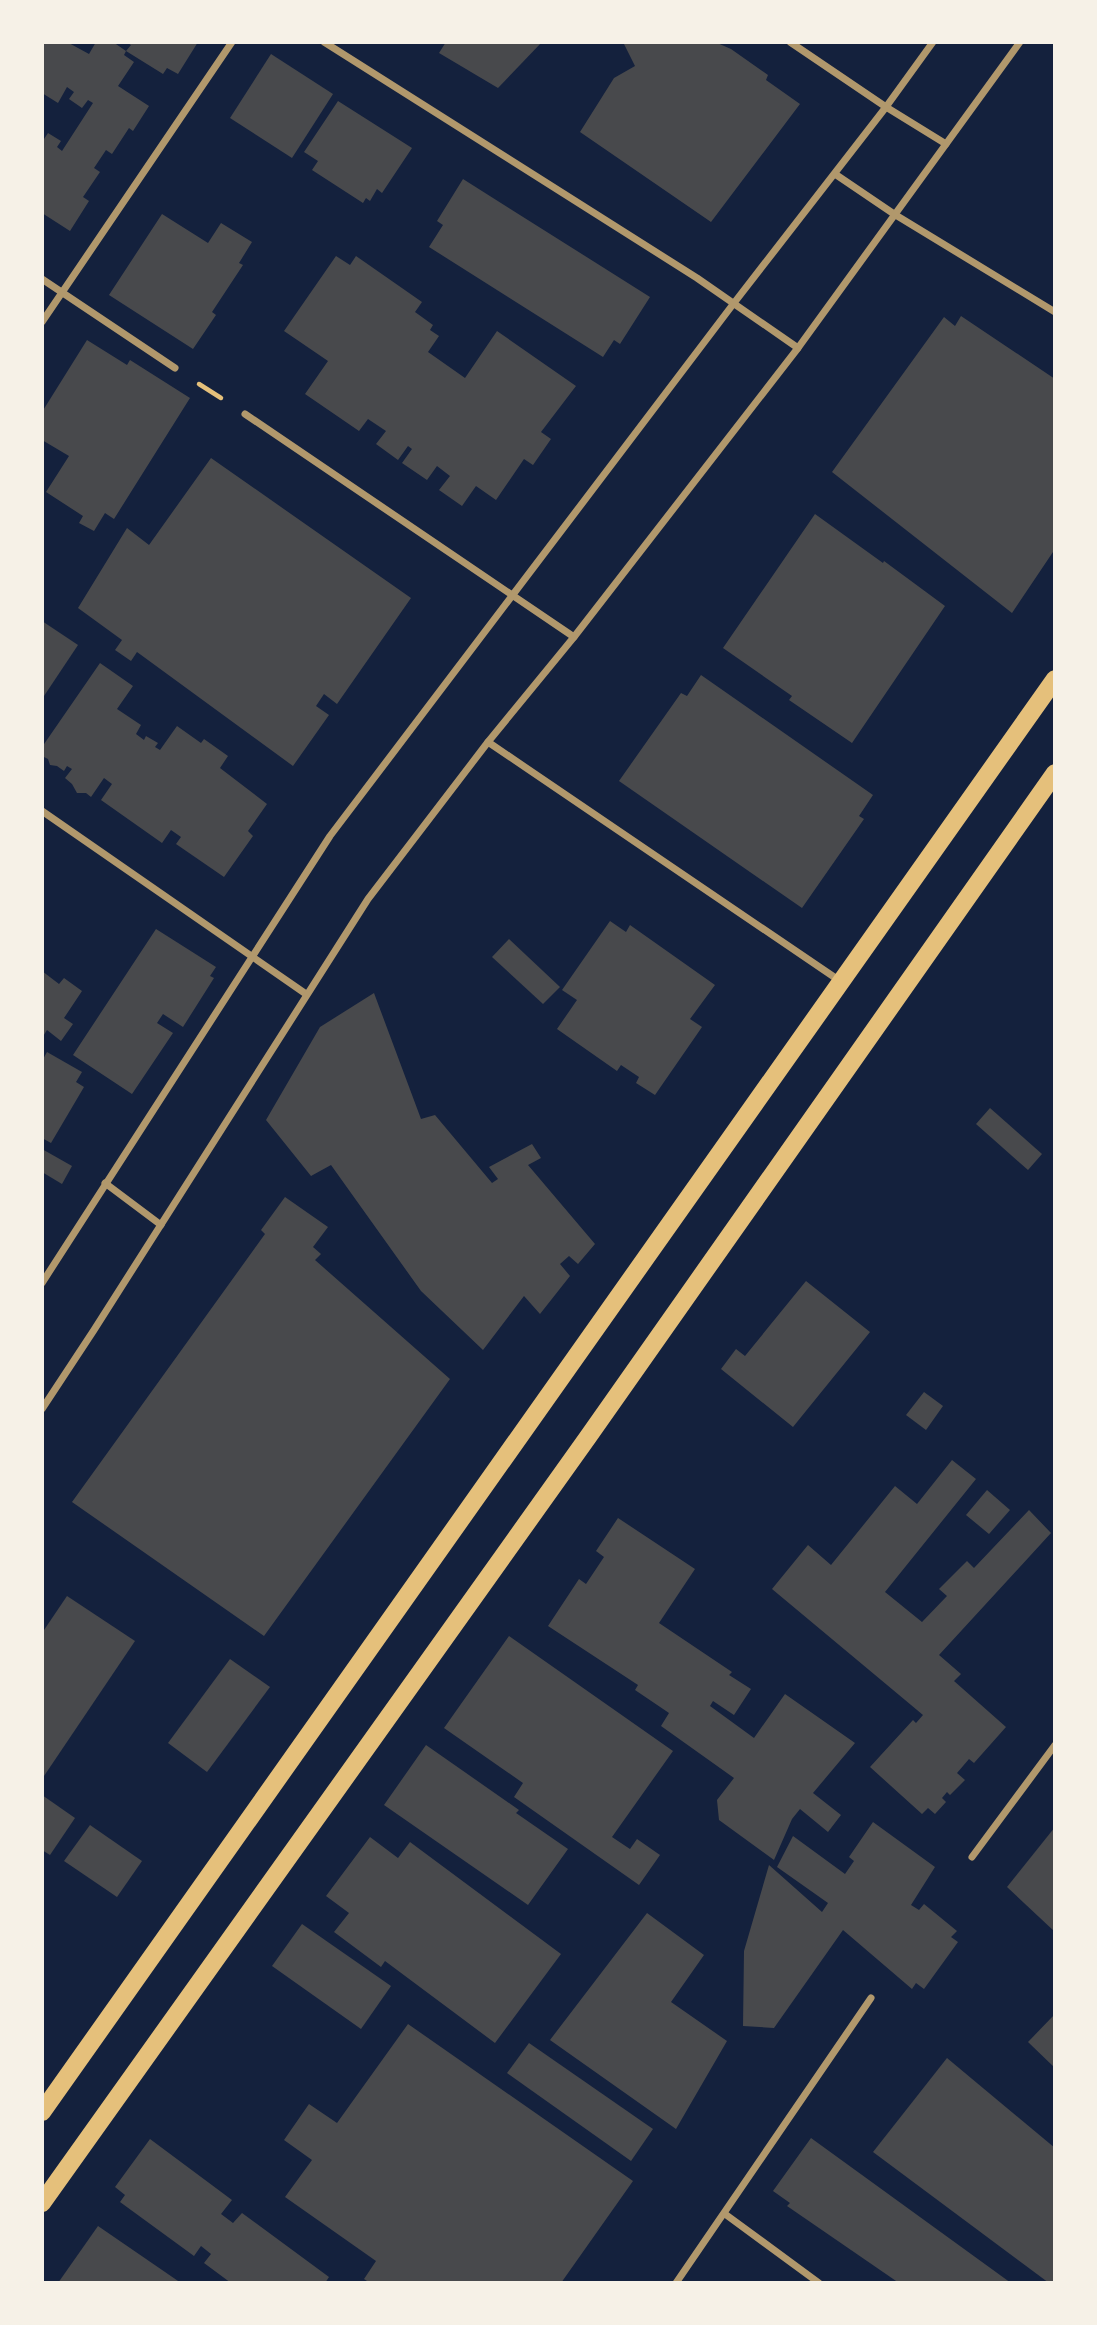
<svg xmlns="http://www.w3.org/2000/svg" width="1097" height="2325" viewBox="0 0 1097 2325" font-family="Ubuntu,sans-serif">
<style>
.building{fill:#48494c}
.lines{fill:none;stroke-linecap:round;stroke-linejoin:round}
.path{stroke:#e5c07b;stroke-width:4.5}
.minor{stroke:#b1986c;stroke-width:7}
.primary{stroke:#e5c07b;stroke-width:18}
</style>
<rect width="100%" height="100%" fill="#14213d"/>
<g class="building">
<polygon points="42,42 67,42 89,54 96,42 113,42 126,51 124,55 134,62 118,86 149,106 133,131 129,128 112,154 106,150 94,168 100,172 83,197 89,201 70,231 42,213 42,138 44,139 48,133 61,141 57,147 62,151 93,103 88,100 82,108 69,99 74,92 67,87 58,103 42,93"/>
<polygon points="126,42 198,42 178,74 167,68 163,74 126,51 131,45"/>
<polygon points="446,42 542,42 498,88 439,53"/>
<polygon points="623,42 715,42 731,49 768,75 766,80 800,104 711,222 580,132 614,78 635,66"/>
<polygon points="271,54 333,94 292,158 230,118"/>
<polygon points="338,101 412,148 382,193 377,189 370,201 366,198 363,203 312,170 318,161 304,152"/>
<polygon points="463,179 650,297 620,344 614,340 603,357 429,247 443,225 437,221"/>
<polygon points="162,214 208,243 221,223 252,242 239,263 243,265 212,312 216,315 193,349 109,295"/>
<polygon points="336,256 350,265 356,256 422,302 415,312 433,325 430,330 439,336 428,352 465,378 497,331 576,386 541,432 551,439 533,465 524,459 496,500 476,486 462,506 439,490 450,476 437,466 427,480 402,463 412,449 408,446 398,460 376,444 386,431 368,419 359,431 305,394 328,361 284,331"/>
<polygon points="961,316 1055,379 1055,549 1012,613 832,472 944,317 955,326"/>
<polygon points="87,340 127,365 130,360 190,398 114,519 105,513 94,531 79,523 83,516 46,492 69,456 42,440 42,412"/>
<polygon points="211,458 411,598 337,704 324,694 316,706 329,715 293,766 137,652 131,661 115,650 122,640 78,608 127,528 149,545"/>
<polygon points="815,514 883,563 884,561 945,606 852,743 789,700 792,696 723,648"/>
<polygon points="42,621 78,645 42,699"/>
<polygon points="100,663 133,686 117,709 141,725 136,734 144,740 146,736 158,743 155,747 160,750 177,726 201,743 204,739 228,756 220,768 267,804 248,831 253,836 224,877 176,844 181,837 171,830 162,843 101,800 112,784 104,778 91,797 86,793 77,793 72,784 65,778 72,769 67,766 64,771 57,766 50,765 48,759 42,756 42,747"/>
<polygon points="701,675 873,795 859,816 864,819 802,908 619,781 681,693 687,696"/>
<polygon points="610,921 626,932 630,925 715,985 690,1019 702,1027 655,1095 636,1083 639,1077 621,1065 617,1071 557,1029 577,1000 562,990"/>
<polygon points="156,929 216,967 210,976 214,978 183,1027 163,1014 157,1023 173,1033 132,1094 73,1055"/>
<polygon points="509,939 560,987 543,1004 492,957"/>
<polygon points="42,971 59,984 64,978 82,991 64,1018 73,1024 61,1041 47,1030 42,1038"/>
<polygon points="374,993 421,1119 435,1115 492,1183 498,1179 489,1167 532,1144 541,1158 528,1165 595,1244 578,1264 569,1256 560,1264 570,1276 540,1314 524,1296 483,1350 421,1291 331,1165 311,1176 266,1120 320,1027"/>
<polygon points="47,1052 82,1072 76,1082 84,1087 51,1143 42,1138 42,1061"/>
<polygon points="990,1108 1042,1154 1028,1170 976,1124"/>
<polygon points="42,1149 72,1166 62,1184 42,1172"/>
<polygon points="285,1197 328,1227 313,1247 321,1254 315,1260 450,1379 264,1636 72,1502 265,1234 261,1230"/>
<polygon points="806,1281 870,1332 793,1427 721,1369 736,1349 745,1356"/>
<polygon points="924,1392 943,1406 926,1430 906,1415"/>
<polygon points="952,1460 976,1479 885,1592 922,1622 947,1596 939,1589 967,1561 974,1568 1029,1510 1051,1533 939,1655 961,1674 954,1681 1006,1727 974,1763 969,1759 957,1773 965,1780 950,1795 947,1792 942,1798 946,1802 935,1814 928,1808 922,1814 870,1767 913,1720 916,1723 923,1715 772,1589 808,1545 831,1565 895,1486 917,1504"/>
<polygon points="987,1490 1010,1510 989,1534 966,1515"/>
<polygon points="618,1518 695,1569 659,1623 732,1672 729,1675 751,1689 734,1715 713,1701 710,1706 754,1738 785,1694 855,1743 813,1793 841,1815 828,1832 800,1809 792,1819 774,1860 719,1820 717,1800 734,1778 661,1726 669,1713 635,1690 638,1685 548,1626 579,1579 586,1584 604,1557 596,1551"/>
<polygon points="67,1596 135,1641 42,1779 42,1633"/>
<polygon points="509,1636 673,1751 612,1837 630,1849 637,1839 660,1855 639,1885 514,1797 523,1783 444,1728"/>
<polygon points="230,1659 270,1687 207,1772 168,1743"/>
<polygon points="426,1745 519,1810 516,1813 568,1849 528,1905 384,1805"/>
<polygon points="42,1795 75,1818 50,1855 42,1850"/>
<polygon points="873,1822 935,1867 911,1905 919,1910 924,1904 957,1931 951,1937 958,1942 924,1989 916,1983 912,1989 843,1930 774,2028 743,2026 744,1951 769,1865 822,1912 828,1903 777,1867 793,1836 845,1874 854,1861 849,1857"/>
<polygon points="90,1825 142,1861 117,1897 64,1861"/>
<polygon points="1055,1827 1055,1932 1007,1887"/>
<polygon points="370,1837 398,1858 410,1842 561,1954 495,2043 385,1961 381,1967 334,1932 349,1913 326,1896"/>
<polygon points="647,1913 704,1955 671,2002 727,2041 676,2129 550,2040"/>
<polygon points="302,1924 391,1986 361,2029 272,1966"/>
<polygon points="1055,2014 1055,2068 1028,2042"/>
<polygon points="408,2024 633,2181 561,2283 370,2283 364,2279 376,2261 285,2197 312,2160 284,2140 309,2104 337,2123"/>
<polygon points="529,2043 653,2129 631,2161 507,2073"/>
<polygon points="947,2058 1055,2148 1055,2283 1049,2283 873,2152"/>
<polygon points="811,2138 1011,2283 899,2283 787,2206 790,2203 773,2191"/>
<polygon points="150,2139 232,2200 221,2214 233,2223 242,2213 329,2277 325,2283 231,2283 204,2263 211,2254 201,2246 194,2256 120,2202 125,2195 115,2187"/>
<polygon points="98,2226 181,2283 58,2283"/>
</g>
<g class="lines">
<polyline class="path" points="199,384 221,398"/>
<g class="minor">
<polyline points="324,42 697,278 798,348"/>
<polyline points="790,42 886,107 946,144"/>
<polyline points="835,174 894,214 1055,312"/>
<polyline points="42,279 175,368"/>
<polyline points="42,322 232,42"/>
<polyline points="245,414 574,637"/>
<polyline points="488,742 840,981"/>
<polyline points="42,811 306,994"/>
<polyline points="105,1183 161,1225"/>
<polyline points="42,1283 330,836 734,303 886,107 933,42"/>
<polyline points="42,1409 94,1330 368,899 488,742 574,637 798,348 1020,42"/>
<polyline points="972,1857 1055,1745"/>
<polyline points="725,2214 819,2283"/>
<polyline points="676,2283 871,1998"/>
</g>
<g class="primary">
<polyline points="42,2112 1055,679"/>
<polyline points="42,2203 588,1437 1055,773"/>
</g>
</g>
<rect width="1097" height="2325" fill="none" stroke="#f6f1e7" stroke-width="88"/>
</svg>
